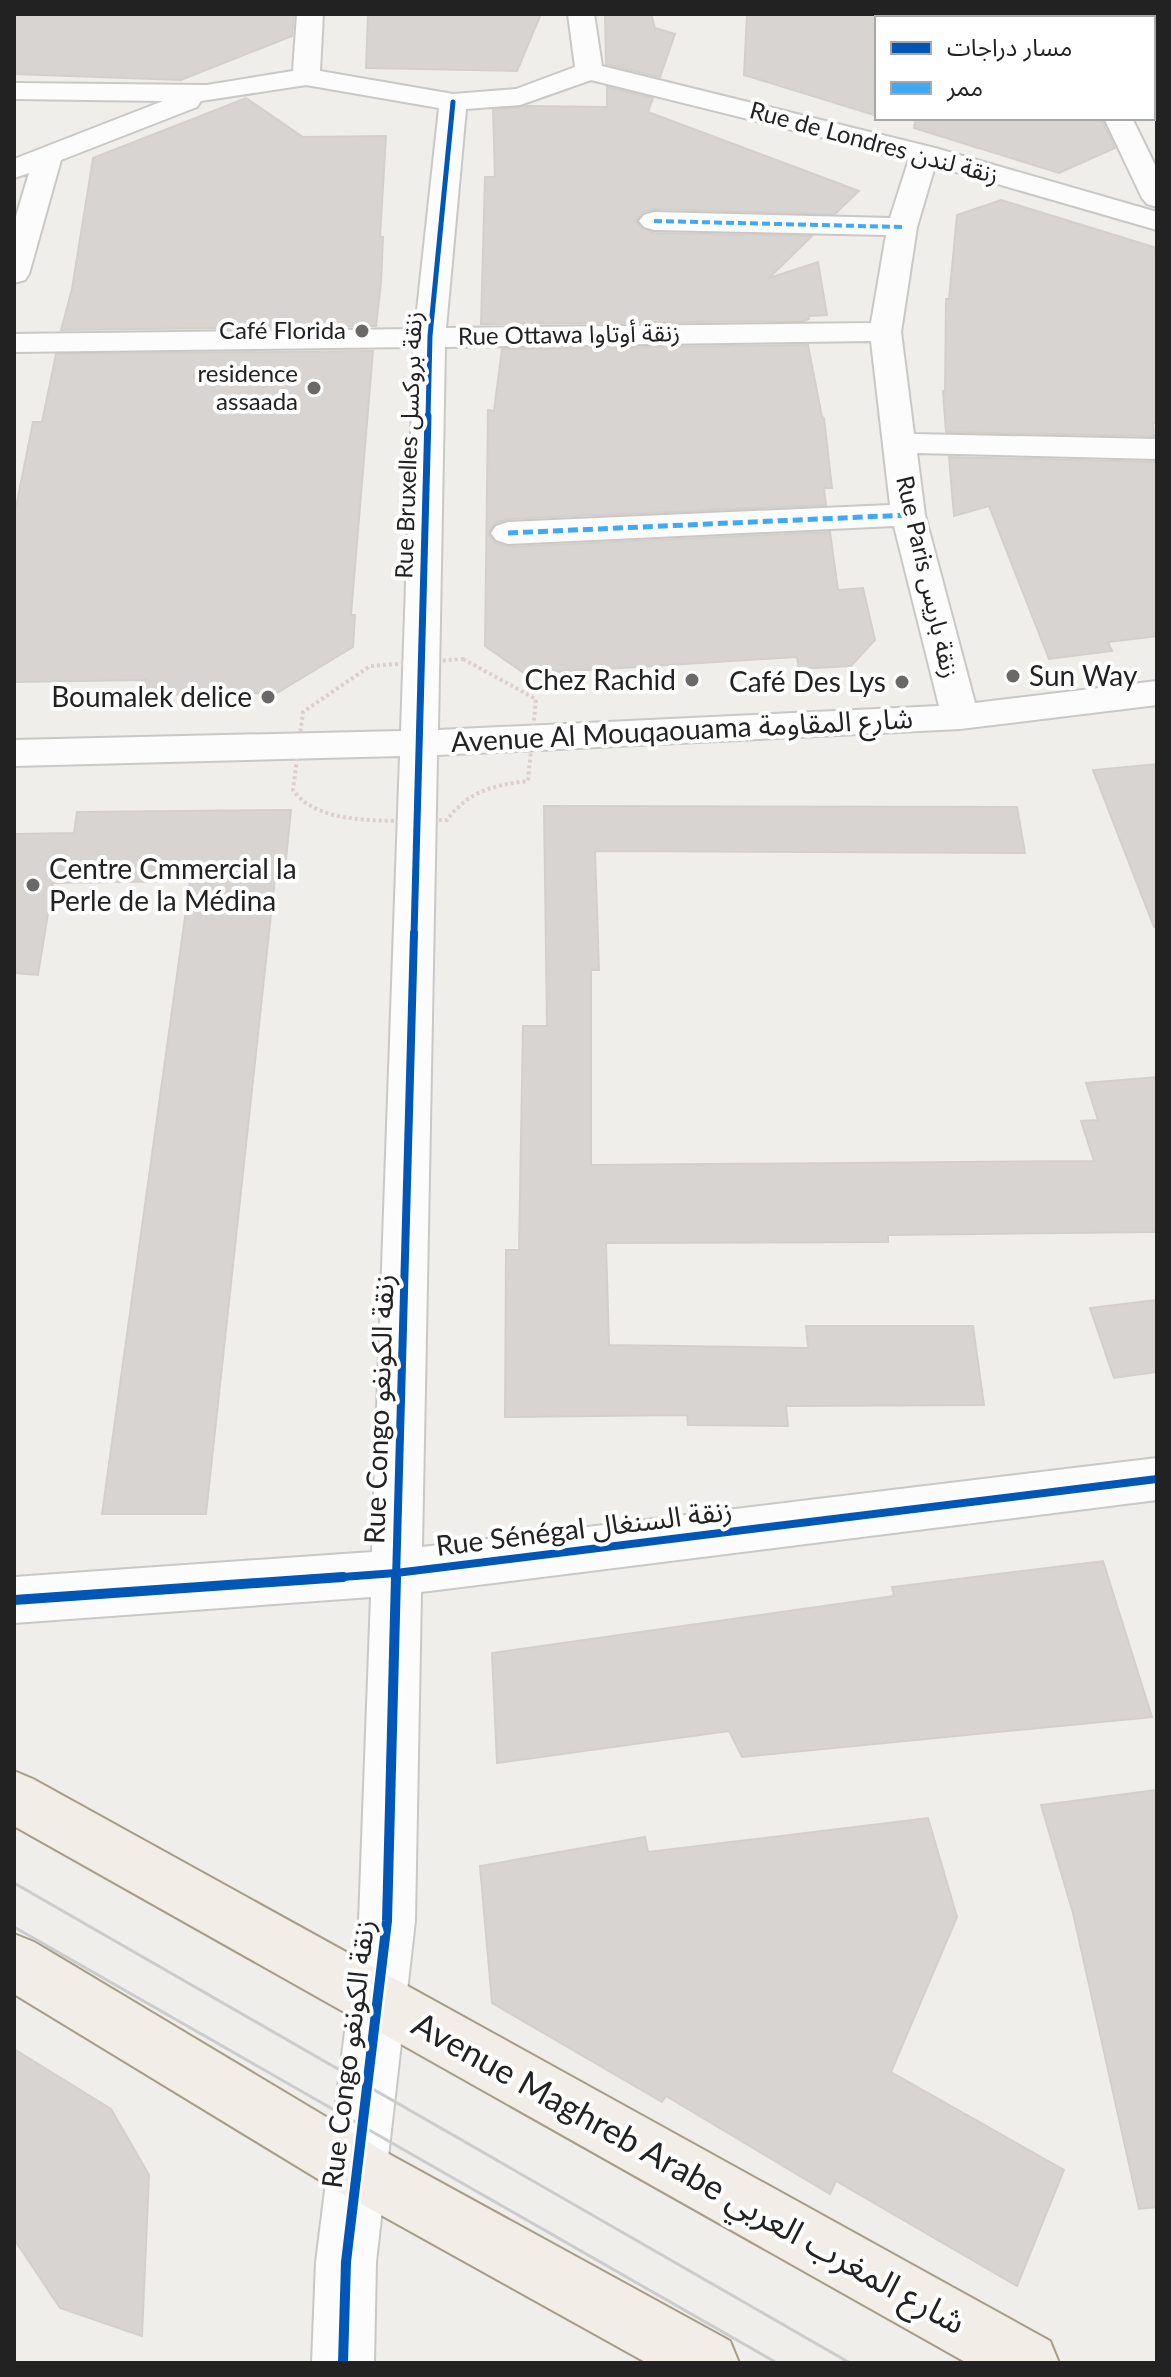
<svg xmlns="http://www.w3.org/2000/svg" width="1171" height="2377" viewBox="0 0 1171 2377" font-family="Lato,'Noto Sans Arabic',sans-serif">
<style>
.building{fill:#d7d4d2;stroke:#d3d0cc;stroke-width:2}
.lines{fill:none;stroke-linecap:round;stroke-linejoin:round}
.minor-casing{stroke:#c9c8c7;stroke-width:4}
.major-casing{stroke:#a79c86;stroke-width:4}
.path{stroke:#dccecd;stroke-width:4;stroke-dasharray:3 3;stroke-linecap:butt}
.minor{fill:#fdfcfc;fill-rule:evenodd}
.major{fill:#f3ede7;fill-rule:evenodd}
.tram{stroke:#ccc;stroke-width:3}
.quiet-far1{stroke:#3fa9f5;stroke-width:4;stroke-dasharray:8 4;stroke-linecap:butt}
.quiet{stroke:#3fa9f5;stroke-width:5;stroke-dasharray:10 5;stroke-linecap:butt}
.cycleway-far3-casing{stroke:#fff;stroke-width:8}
.cycleway-far2-casing{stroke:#fff;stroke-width:11}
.cycleway-far1-casing{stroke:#fff;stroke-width:13}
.cycleway-casing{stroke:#fff;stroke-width:15}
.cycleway-far3{stroke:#0057b8;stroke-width:5}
.cycleway-far2{stroke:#0057b8;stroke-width:7}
.cycleway-far1{stroke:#0057b8;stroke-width:8}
.cycleway{stroke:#0057b8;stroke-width:10}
.poi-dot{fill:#6a6968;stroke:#fff;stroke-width:3}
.labels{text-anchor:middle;stroke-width:8;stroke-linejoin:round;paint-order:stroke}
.far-street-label{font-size:24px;fill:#222;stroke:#fff}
.far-poi-label{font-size:24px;fill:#222;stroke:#fff;text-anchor:end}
.poi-label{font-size:28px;fill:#222;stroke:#fff;text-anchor:end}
.street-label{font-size:28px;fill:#222;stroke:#fff}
.near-street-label{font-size:34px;fill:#222;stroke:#fff}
</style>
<rect width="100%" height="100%" fill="#f0eeeb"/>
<g class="building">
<polygon points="14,14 294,14 292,36 181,80 14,74"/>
<polygon points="368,14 541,14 517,71 366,68"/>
<polygon points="605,14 651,14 655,28 675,34 660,77 606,64"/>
<polygon points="747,14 877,14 877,116 744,75"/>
<polygon points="607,87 653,98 648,112 859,191 835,214 654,209 643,212 636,221 642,229 654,233 812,236 769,278 818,262 827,315 809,316 809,319 804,321 481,324 485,177 495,177 493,110 526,106 607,107"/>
<polygon points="246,98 303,137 386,136 380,237 383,237 381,283 376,326 61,330 72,289 93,158"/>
<polygon points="916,118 1101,118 1115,148 1059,173 914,128"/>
<polygon points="1001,200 1157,248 1157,423 1153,423 1154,436 946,432 943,391 945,391 946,299 949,299 957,215"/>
<polygon points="808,345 822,417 824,418 832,488 824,488 826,505 508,519 495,523 488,533 495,543 508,547 830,532 838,590 863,588 875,640 851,666 799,669 797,657 525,674 485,646 488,410 494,411 502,349"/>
<polygon points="373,351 351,615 355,615 353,647 277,693 144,695 146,680 14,682 14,517 33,422 42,422 56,354"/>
<polygon points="949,457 1156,462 1157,636 1108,642 1112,651 1049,659 989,506 954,516"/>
<polygon points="1157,764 1157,926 1154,927 1093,770"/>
<polygon points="544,806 1017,807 1025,853 595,851 599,970 591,970 591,1165 1094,1161 1081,1121 1098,1120 1086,1083 1157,1077 1157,1232 888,1235 888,1242 606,1243 609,1345 808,1348 806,1326 973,1326 984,1405 786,1406 788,1426 688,1425 687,1415 505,1417 506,1250 519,1250 523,1026 547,1026"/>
<polygon points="291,810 286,859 277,859 206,1514 102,1514 190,881 53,883 38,975 14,973 14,834 74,833 77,812"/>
<polygon points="1157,1300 1157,1372 1114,1378 1090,1308"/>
<polygon points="1103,1561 1152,1717 742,1757 729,1731 497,1763 492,1653 894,1596 892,1587"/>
<polygon points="1157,1790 1157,2207 1139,2209 1073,1913 1041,1805"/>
<polygon points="928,1818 957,1917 891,2072 1064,2170 1017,2286 836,2181 830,2194 666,2096 662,2102 492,2003 480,1866 645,1837 648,1852"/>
<polygon points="14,2049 111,2109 149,2175 142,2336 60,2308 14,2239"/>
</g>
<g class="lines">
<g class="minor-casing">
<g id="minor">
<path d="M 297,14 L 323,14 L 320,71 L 453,94 L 516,89 L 575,67 L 568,14 L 594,14 L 602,66 L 935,148 L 1157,212 L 1157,230 L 935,166 L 917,227 L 901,332 L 914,434 L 1157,439 L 1157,459 L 917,453 L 925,515 L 975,703 L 1157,681 L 1157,705 L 960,729 L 437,755 L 422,1547 L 1157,1458 L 1157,1500 L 421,1592 L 415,1921 L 376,2262 L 374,2363 L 312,2363 L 316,2262 L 359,1921 L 371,1597 L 14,1623 L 14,1577 L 372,1552 L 400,756 L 14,766 L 14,740 L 401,731 L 414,347 L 14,352 L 14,334 L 415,329 L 439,108 L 306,85 L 201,101 L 197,107 L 61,160 L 29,274 L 25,280 L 14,283 L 14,223 L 29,173 L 14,178 L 14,159 L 163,101 L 14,99 L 14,83 L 207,85 L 293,71 ZM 591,80 L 909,159 L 890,218 L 654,212 L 644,215 L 639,221 L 644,227 L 654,230 L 886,235 L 871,323 L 446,328 L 466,109 L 520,105 ZM 871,341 L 890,505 L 508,522 L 496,526 L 491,533 L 496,540 L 508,544 L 894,526 L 939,706 L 438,730 L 445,347 Z"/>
<polygon points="1061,14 1087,14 1089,18 1063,18"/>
<polygon points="1104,118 1132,118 1157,169 1157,207 1147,204 1142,198"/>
</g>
</g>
<g class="major-casing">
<g id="major">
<polygon points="14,1771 33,1779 1050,2341 1059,2363 967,2363 14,1826"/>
<polygon points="14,1934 34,1942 378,2148 730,2341 739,2363 647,2363 336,2190 14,1994"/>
</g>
</g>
<path class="path" d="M 463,659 L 536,699 L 528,781 C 494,785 468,791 447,820 C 402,819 321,830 293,790 L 303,712 L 370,666 Z"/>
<use href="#minor" class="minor"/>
<use href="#major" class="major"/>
<g class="tram">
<polyline points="14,1883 850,2363"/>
<polyline points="14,1927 777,2363"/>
</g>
<polyline class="quiet-far1" points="654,221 902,227"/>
<polyline class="quiet" points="508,533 908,515"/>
<g class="cycleway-far3-casing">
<polyline id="cycleway-far3" points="428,418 430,336 453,102"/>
</g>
<g class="cycleway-far2-casing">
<polyline id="cycleway-far2" points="414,935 428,416"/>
</g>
<g class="cycleway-far1-casing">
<g id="cycleway-far1">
<polyline points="315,1579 396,1573 1157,1479"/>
<polyline points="396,1579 414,933"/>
</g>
</g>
<g class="cycleway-casing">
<g id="cycleway">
<polyline points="14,1600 343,1577"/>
<polyline points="343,2363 346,2262 387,1921 396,1577"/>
</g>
</g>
<use href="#cycleway-far3" class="cycleway-far3"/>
<use href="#cycleway-far2" class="cycleway-far2"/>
<use href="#cycleway-far1" class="cycleway-far1"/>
<use href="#cycleway" class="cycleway"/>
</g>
<g class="poi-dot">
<circle cx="362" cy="331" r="8"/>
<circle cx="314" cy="388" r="8"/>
<circle cx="1013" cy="676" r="8"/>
<circle cx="692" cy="680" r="8"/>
<circle cx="902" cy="682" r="8"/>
<circle cx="268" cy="697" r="8"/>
<circle cx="33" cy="885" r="8"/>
</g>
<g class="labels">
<g class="far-street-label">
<text transform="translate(874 143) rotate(15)" y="8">Rue de Londres زنقة لندن</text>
<text transform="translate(569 335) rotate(-1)" y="8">Rue Ottawa زنقة أوتاوا</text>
<text transform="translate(409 445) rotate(-88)" y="8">Rue Bruxelles زنقة بروكسل</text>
<text transform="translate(927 577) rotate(77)" y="8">Rue Paris زنقة باريس</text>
</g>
<g class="far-poi-label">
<text x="346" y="339">Café Florida</text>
<text x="298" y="382">residence<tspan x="298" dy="28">assaada</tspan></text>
</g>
<g class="poi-label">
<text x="1029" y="686" text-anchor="start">Sun Way</text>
<text x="676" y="690">Chez Rachid</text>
<text x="886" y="692">Café Des Lys</text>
<text x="252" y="707">Boumalek delice</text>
<text x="49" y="879" text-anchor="start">Centre Cmmercial la<tspan x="49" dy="32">Perle de la Médina</tspan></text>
</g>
<g class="street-label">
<text transform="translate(682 730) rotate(-3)" y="10">Avenue Al Mouqaouama شارع المقاومة</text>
<text transform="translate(379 1409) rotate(-88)" y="10">Rue Congo زنقة الكونغو</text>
<text transform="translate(584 1528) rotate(-7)" y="10">Rue Sénégal زنقة السنغال</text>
<text transform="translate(348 2054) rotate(-83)" y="10">Rue Congo زنقة الكونغو</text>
</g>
<g class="near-street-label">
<text transform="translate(689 2173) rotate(29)" y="12">Avenue Maghreb Arabe شارع المغرب العربي</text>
</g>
</g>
<rect width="1171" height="2377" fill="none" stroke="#222222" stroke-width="32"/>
<rect x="875" y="16" width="280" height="104" fill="#ffffff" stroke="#a7a7a7" stroke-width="2"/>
<rect x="891" y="42" width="40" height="12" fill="#0057b8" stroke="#a7a7a7" stroke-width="2"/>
<text x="947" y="56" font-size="24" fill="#222222">مسار دراجات</text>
<rect x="891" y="82" width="40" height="12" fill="#3fa9f5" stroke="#a7a7a7" stroke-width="2"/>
<text x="947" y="96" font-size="24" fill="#222222">ممر</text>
</svg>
